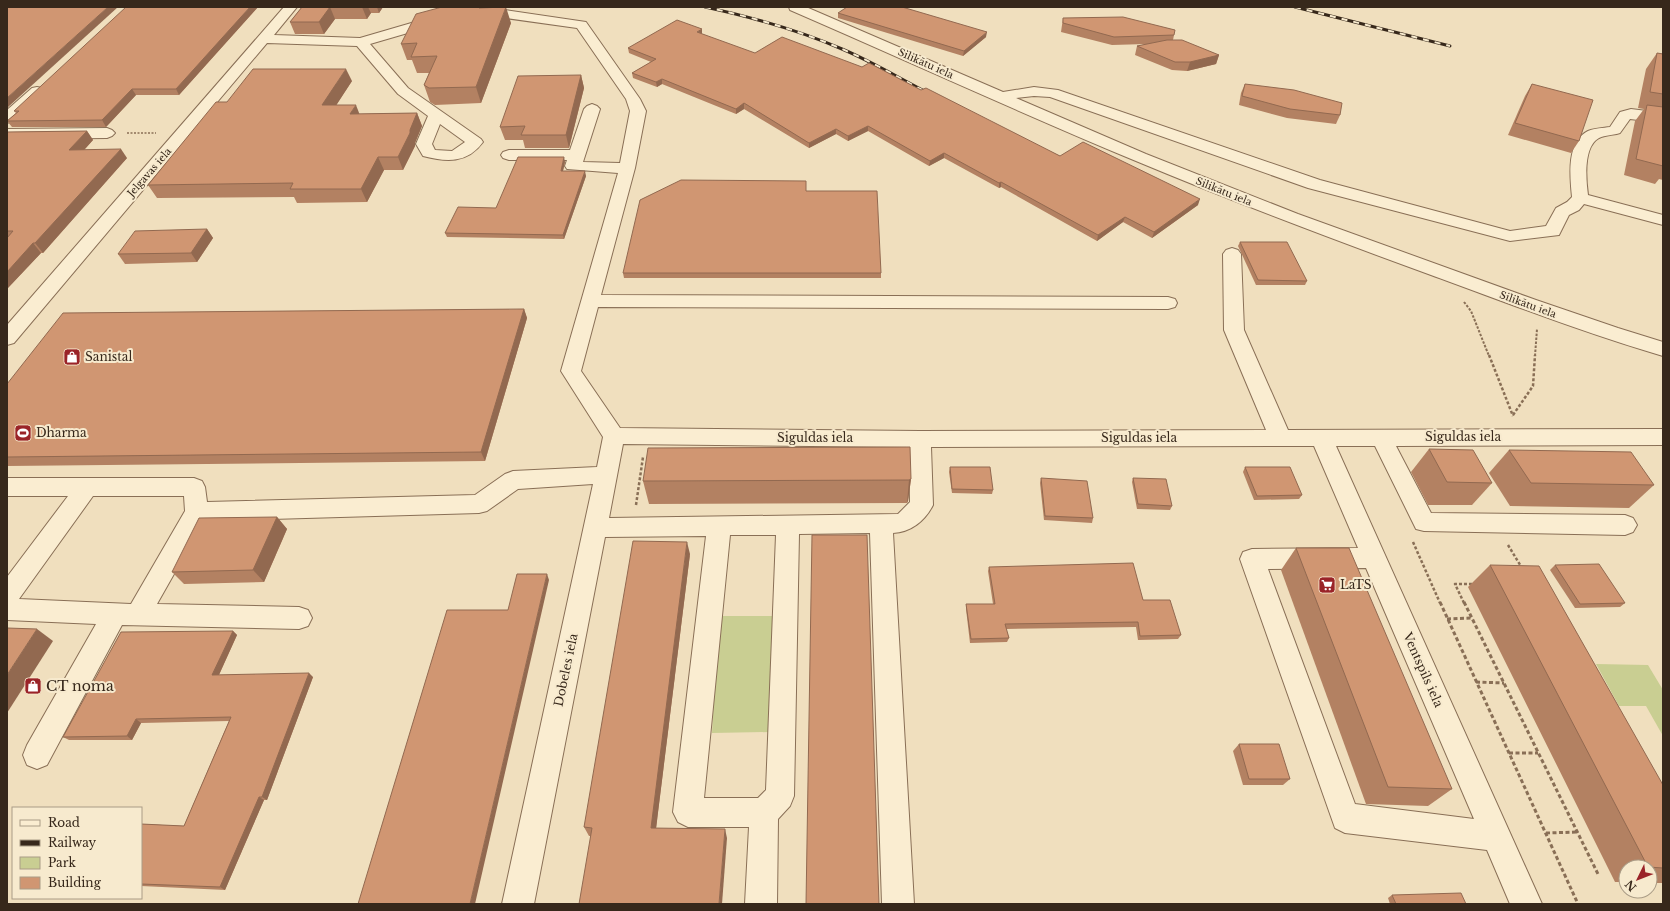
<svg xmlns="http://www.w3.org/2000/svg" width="1670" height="911" viewBox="0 0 1670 911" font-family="'Libre Baskerville',serif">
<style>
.green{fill:#c9ce92}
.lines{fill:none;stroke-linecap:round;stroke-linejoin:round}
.minor-casing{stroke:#896f56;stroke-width:2}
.path-far3{stroke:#896f56;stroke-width:1.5;stroke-dasharray:2 1.5;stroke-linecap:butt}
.path-far2{stroke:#896f56;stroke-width:2;stroke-dasharray:2.5 1.5;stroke-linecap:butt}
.path-far1{stroke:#896f56;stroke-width:2.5;stroke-dasharray:3 2;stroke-linecap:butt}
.path{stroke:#896f56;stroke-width:3;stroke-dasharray:4 2.5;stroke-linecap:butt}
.minor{fill:#faedd1;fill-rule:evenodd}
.rail-casing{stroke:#37281b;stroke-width:3}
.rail{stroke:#f7eace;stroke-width:2;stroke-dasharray:6;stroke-linecap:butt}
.wall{fill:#b38162}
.shaded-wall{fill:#926950}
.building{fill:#d09672;stroke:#926950}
.labels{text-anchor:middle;stroke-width:4;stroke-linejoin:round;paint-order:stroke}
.far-street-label{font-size:10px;fill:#37281b;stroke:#f7eace}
.poi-label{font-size:12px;fill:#37281b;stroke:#f7eace;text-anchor:start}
.street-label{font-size:12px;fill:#37281b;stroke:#f7eace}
.near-poi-label{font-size:14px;fill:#37281b;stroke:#f7eace;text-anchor:start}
</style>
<rect width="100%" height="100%" fill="#f0dfbe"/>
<g class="green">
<polygon points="719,616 774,616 771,732 712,733"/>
<polygon points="1596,664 1648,665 1663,690 1663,736 1646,706 1619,706"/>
</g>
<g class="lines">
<g class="minor-casing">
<g id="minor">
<path d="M 284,7 L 297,7 L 274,35 L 360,38 L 432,17 L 442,17 L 444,20 L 442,23 L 370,44 L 408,88 L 481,139 L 483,142 C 467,164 446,162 423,156 L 416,144 L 428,116 L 398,94 L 357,46 L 267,43 L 14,343 L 7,345 L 7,325 ZM 440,124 L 465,142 L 452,151 L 435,150 L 432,144 Z"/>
<path d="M 789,7 L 806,7 L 1003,92 L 1034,87 L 1058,90 L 1320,180 L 1510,231 L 1546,226 L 1556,208 L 1567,202 L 1572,197 C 1570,177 1566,142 1588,131 C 1595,128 1603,128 1610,127 L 1620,112 L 1631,109 L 1663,113 L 1663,123 L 1630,119 L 1620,133 C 1614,135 1605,135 1599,138 C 1583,147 1586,180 1588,195 L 1663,215 L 1663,225 L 1584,204 L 1579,210 L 1569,215 L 1559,235 L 1510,241 L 1308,188 L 1050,97 L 1034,96 L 1016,98 L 1146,154 L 1298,214 L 1536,300 L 1618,328 L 1663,342 L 1663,356 C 1584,333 1508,303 1431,275 C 1332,239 1234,202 1136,161 C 1020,113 906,60 790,10 Z"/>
<path d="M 491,8 L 586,22 L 640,99 L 646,111 L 635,168 L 601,295 L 1168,297 L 1175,299 L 1177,303 L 1175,307 L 1168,309 L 598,307 L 581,371 L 620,428 L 920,431 L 1266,430 L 1224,330 L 1223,254 L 1226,250 L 1232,248 L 1238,250 L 1241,254 L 1244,330 L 1288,430 L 1663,429 L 1663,445 L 1396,446 L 1431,513 L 1625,515 L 1633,518 L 1637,525 L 1633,532 L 1625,535 L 1424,531 L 1416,529 L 1375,446 L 1336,446 L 1542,904 L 1510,904 L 1487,850 L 1345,833 L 1335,828 L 1240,559 L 1243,552 L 1252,549 L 1358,548 L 1314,446 L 931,447 L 933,505 C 925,521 911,532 893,533 L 914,904 L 882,904 L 870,533 L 799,534 L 794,796 L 790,806 L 778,819 L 777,904 L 745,904 L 749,827 L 688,827 L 678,822 L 673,812 L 706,536 L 605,537 L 534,904 L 502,904 L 593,484 L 518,489 L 487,511 L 479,513 L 204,521 L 157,604 L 299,607 L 308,610 L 312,618 L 308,626 L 299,629 L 122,625 L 47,765 L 37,769 L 27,765 L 23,755 L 27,745 L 96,624 L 7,620 L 7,577 L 68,496 L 7,496 L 7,478 L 194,478 L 202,481 L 205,487 L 207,502 L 475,495 L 505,474 L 513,471 L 597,467 L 603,437 L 561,371 L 618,173 L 567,169 L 565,166 L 567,160 L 509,160 L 503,158 L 501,155 L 503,152 L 509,150 L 570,150 L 584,109 L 587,106 L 592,104 L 597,106 L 600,109 L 583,162 L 620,163 L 630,111 L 626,99 L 577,28 L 491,16 L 474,16 L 472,13 L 474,10 ZM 623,444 L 909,447 L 910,502 L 898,514 L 609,518 ZM 93,496 L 184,496 L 185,511 L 131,604 L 19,599 ZM 730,535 L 776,535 L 766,790 L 758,798 L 704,798 ZM 1366,568 L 1474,819 L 1355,804 L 1268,569 Z"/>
<polygon points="37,87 42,88 44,91 42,94 12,121 7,123 7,110 32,88"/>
<polygon points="107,128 112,130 115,133 112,136 107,138 7,139 7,129"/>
</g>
</g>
<polyline class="path-far3" points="127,133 156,133"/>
<g class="path-far2">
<polyline points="1464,302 1471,311 1489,356"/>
<polyline points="1535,356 1537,329"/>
</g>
<g class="path-far1">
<polyline points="1489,355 1513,416"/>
<polyline points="1513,415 1533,386 1535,355"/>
<polyline points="636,505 643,457"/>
<polyline points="1413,542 1440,603"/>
<polyline points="1508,545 1522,568"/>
<polyline points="1464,603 1455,584 1474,584"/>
</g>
<g class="path">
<polyline points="1440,602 1578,904"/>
<polyline points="1464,602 1598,874"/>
<polyline points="1447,619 1472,618"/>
<polyline points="1476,682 1504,683"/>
<polyline points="1509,753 1538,753"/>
<polyline points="1546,833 1578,832"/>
</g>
<use href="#minor" class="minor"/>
<g class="rail-casing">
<g id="rail">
<path d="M 705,7 C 752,17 798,30 842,49 C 873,62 902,80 932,95"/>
<polyline points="1295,7 1450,46"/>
</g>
</g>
<use href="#rail" class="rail"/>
</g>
<g class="wall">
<polygon points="258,7 179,95 136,95 106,127 12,127 7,121 16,113 14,111"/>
<polygon points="302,7 383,7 379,13 371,13 367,19 335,19 324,34 295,34 290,22"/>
<polygon points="442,7 483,7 511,23 481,103 435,105 430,102 424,85 429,73 417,73 412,60 407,60 401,44"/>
<polygon points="838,13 986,37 963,56 838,18"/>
<polygon points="1063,18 1174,35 1173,40 1219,55 1216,64 1187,71 1172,70 1135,55 1137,46 1146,44 1112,45 1061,32"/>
<polygon points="628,48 755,53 921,90 1060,156 1198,205 1152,238 1123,222 1097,241 1001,187 999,188 944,158 929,166 868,131 848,141 836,134 809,148 744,109 736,114 662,84 657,87 633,78 632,73 651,62 629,53"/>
<polygon points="1657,53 1663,54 1663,180 1659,179 1655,184 1624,175 1635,121 1644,109 1638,108 1646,69"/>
<polygon points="581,75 584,88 569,148 525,148 523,140 505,140 500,127"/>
<polygon points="352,81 336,105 359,114 417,113 422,126 415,143 415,146 403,170 384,170 367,202 297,203 294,197 157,198 148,185 227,102"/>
<polygon points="1245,84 1340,115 1336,124 1287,118 1239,105 1241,93"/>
<polygon points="1532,84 1579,141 1571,153 1508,135 1525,96"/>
<polygon points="87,131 93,140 84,150 127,158 43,253 41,253 7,289 7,132"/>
<polygon points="565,162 563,171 586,176 564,239 447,237 445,233 496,208"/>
<polygon points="806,191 881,273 881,278 624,278 623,273"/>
<polygon points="207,229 213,238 197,262 125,264 118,254"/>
<polygon points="1240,242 1307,281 1305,285 1256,285 1238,246"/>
<polygon points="524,309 527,318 485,461 7,466 7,384"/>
<polygon points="1429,449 1492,483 1472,505 1428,505 1411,472"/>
<polygon points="1509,450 1654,485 1629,508 1510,506 1489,473"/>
<polygon points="950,467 993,490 992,494 952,493 949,472"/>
<polygon points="1245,467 1302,495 1299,499 1254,500 1243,472"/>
<polygon points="1041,478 1093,518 1092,523 1044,520 1040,483"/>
<polygon points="1133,478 1172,506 1170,510 1137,509 1132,482"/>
<polygon points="911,479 908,501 907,503 649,504 643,481"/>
<polygon points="277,517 287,529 264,582 184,584 172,572"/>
<polygon points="1296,548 1452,789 1428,806 1366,804 1281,570"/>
<polygon points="690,554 656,828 727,838 589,836 584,827"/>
<polygon points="1490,565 1663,785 1663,883 1650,883 1650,867 1626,867 1626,882 1615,882 1468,587"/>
<polygon points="1555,565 1625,603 1620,607 1575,608 1550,570"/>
<polygon points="989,567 1143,600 1181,635 1178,639 1138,640 1136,627 1006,629 1009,638 1007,642 970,643 966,609 966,604 993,604 988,571"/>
<polygon points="233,631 237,635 219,675 313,677 267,800 264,800 225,890 141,886 141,824 184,826 229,721 141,723 132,740 69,740 63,737"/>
<polygon points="1239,744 1290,779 1283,785 1243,785 1233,751"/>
<polygon points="1392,895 1466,904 1390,904 1388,898"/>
</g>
<g class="shaded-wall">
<polygon points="108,7 118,7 7,108 7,98"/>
<polygon points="250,7 258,7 179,95 176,89"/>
<polygon points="330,7 335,19 324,34 319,22"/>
<polygon points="362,7 368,7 371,13 367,19"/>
<polygon points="377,7 383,7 379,13"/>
<polygon points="506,7 511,23 481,103 476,87"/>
<polygon points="702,29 702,34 697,32"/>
<polygon points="987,32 986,37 963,56 964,51"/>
<polygon points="1219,55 1216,64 1187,71 1190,62"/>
<polygon points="346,69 352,81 328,118 322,105"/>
<polygon points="581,75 584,88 569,148 566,135"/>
<polygon points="662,79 662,84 657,87 656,82"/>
<polygon points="132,89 136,95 106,127 102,120"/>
<polygon points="744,103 744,109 736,114 736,109"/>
<polygon points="356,105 361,118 350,114"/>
<polygon points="417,113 422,126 415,143 415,146 403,170 398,157"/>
<polygon points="868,126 868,131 848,141 848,136"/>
<polygon points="836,129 836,134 809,148 809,143"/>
<polygon points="87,131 93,140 76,159 69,150"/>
<polygon points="121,149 127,158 43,253 35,243"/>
<polygon points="944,153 944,158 929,166 930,161"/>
<polygon points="378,157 384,170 367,202 361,189"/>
<polygon points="564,157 565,162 562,175 561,171"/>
<polygon points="585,171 586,176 564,239 563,235"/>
<polygon points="1001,182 1001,187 999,188 999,183"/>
<polygon points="1200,199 1198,205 1152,238 1154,232"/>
<polygon points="1125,217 1123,222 1097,241 1098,235"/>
<polygon points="207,229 213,238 197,262 191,253"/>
<polygon points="33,243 41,253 7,289 7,272"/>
<polygon points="524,309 527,318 485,461 481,452"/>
<polygon points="911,479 908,501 907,503 909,480"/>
<polygon points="277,517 287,529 264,582 253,570"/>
<polygon points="687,542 690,554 655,837 651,828"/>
<polygon points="547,574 549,580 475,904 470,904"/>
<polygon points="37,629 53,641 7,713 7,675"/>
<polygon points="233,631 237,635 217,679 212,675"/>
<polygon points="309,673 313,677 267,800 262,797"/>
<polygon points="136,719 141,723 132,740 127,736"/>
<polygon points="259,797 264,800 225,890 220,887"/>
<polygon points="725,829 727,838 722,904 719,904"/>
</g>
<g class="building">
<polygon points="7,7 108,7 7,98"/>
<polygon points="126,7 250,7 176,89 132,89 102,120 7,121 19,111 14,111"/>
<polygon points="302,7 334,7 330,7 319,22 290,22"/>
<polygon points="442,7 479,7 479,8 506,7 476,87 429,88 424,85 437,56 411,57 417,43 401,44 416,14"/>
<polygon points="847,7 902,7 987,32 964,51 838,13"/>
<polygon points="1123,17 1175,30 1174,35 1114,37 1063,23 1063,18"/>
<polygon points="677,20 702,29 697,32 755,53 782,37 862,67 869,63 921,90 926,88 1060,156 1083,142 1200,199 1154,232 1125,217 1098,235 1001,182 999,183 944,153 930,161 868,126 848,136 836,129 809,143 744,103 736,109 662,79 656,82 632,73 656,59 628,48"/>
<polygon points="1167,40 1182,40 1219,55 1190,62 1175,62 1137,46"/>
<polygon points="1657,53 1663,54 1663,94 1650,92"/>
<polygon points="253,69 346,69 322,105 356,105 350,114 417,113 410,130 410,133 398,157 378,157 361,189 290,189 293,183 148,185 216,102 227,102"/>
<polygon points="581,75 566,135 521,135 525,126 500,127 518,76"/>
<polygon points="1245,84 1294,90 1342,103 1340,115 1290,109 1242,96"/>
<polygon points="1532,84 1593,100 1579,141 1515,123"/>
<polygon points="1647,105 1663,107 1663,166 1636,159"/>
<polygon points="87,131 69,150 121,149 35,243 33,243 7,272 7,238 13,231 7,231 7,132"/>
<polygon points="518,157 564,157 561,171 585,171 563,235 445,233 458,207 496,208"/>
<polygon points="681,180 806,181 806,191 877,191 881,273 623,273 640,200"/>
<polygon points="207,229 191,253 118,254 135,231"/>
<polygon points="1240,242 1287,242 1307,281 1258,280"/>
<polygon points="524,309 481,452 7,457 7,384 63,313"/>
<polygon points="910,447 911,479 909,480 643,481 648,448"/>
<polygon points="1429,449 1473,450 1492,483 1447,482"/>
<polygon points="1509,450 1631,452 1654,485 1531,483"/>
<polygon points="950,467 990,467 993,490 952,489"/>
<polygon points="1245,467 1290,467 1302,495 1257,496"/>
<polygon points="1041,478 1087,481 1093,518 1045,516"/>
<polygon points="1133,478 1166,479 1172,506 1138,504"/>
<polygon points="277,517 253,570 172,572 199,518"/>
<polygon points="812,535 867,535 879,904 806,904"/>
<polygon points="633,541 687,542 651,828 725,829 719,904 579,904 592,828 584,827"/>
<polygon points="1296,548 1349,548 1452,789 1388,787"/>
<polygon points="1133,563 1143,600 1170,600 1181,635 1140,636 1138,622 1005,624 1009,638 971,639 966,604 995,604 989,567"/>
<polygon points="1599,564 1625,603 1580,604 1555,565"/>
<polygon points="1490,565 1539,566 1663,785 1663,868 1648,867"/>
<polygon points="517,574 547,574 470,904 358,904 447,610 508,610"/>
<polygon points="7,628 37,629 7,675"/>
<polygon points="233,631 212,675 309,673 262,797 259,797 220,887 141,884 141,824 184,826 231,717 136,719 127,736 63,737 121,632"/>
<polygon points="1239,744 1279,744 1290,779 1249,779"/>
<polygon points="1461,893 1466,904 1396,904 1392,895"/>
</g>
<defs>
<g id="shop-square" transform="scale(0.9)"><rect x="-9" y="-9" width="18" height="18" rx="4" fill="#9a2328" stroke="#f7eace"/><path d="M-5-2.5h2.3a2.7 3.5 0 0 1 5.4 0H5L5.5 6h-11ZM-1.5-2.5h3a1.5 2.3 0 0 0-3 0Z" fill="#fff"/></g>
<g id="stadium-square" transform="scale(0.9)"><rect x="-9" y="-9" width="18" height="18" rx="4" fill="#9a2328" stroke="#f7eace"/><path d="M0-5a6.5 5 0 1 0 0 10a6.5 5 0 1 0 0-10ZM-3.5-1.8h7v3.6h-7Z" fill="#fff"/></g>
<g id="supermarket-square" transform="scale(0.9)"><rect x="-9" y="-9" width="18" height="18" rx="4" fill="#9a2328" stroke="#f7eace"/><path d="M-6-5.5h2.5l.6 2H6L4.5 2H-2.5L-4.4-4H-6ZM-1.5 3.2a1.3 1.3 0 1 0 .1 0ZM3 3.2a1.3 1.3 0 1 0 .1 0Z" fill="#fff"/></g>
</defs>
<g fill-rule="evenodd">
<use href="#shop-square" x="72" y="357"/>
<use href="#stadium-square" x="23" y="433"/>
<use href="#supermarket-square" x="1327" y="585"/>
<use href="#shop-square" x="33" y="686"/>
</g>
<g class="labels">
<g class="far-street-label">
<text transform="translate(926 63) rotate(24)" y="4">Silikātu iela</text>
<text transform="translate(149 172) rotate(-49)" y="4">Jelgavas iela</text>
<text transform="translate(1224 191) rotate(22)" y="4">Silikātu iela</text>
<text transform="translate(1528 304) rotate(20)" y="4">Silikātu iela</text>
</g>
<g class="poi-label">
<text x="85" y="361">Sanistal</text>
<text x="36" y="437">Dharma</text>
<text x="1340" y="589">LaTS</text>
</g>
<g class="street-label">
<text x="1463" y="441">Siguldas iela</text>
<text x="815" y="442">Siguldas iela</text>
<text x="1139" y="442">Siguldas iela</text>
<text transform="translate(566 670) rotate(-78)" y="4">Dobeles iela</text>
<text transform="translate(1423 670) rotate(66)" y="4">Ventspils iela</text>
</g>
<g class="near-poi-label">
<text x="46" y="691">CT noma</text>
</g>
</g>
<rect width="1670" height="911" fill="none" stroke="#37281b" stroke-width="16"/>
<rect x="12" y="807" width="130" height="92" fill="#f7eace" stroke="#aa9c86"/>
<rect x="20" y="820" width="20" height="6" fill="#faedd1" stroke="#aa9c86"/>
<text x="48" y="827" font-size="12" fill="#37281b">Road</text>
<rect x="20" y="840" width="20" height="6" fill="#37281b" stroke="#aa9c86"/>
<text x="48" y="847" font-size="12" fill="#37281b">Railway</text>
<rect x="20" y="857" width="20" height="12" fill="#c9ce92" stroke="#aa9c86"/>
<text x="48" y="867" font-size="12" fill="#37281b">Park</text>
<rect x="20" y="877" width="20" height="12" fill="#d09672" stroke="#aa9c86"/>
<text x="48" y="887" font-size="12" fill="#37281b">Building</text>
<g transform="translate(1638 879) rotate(227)"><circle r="19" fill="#f7eace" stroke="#aa9c86"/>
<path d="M0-3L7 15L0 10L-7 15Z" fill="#9a2328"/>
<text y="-6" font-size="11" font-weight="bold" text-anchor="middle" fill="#37281b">N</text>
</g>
</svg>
